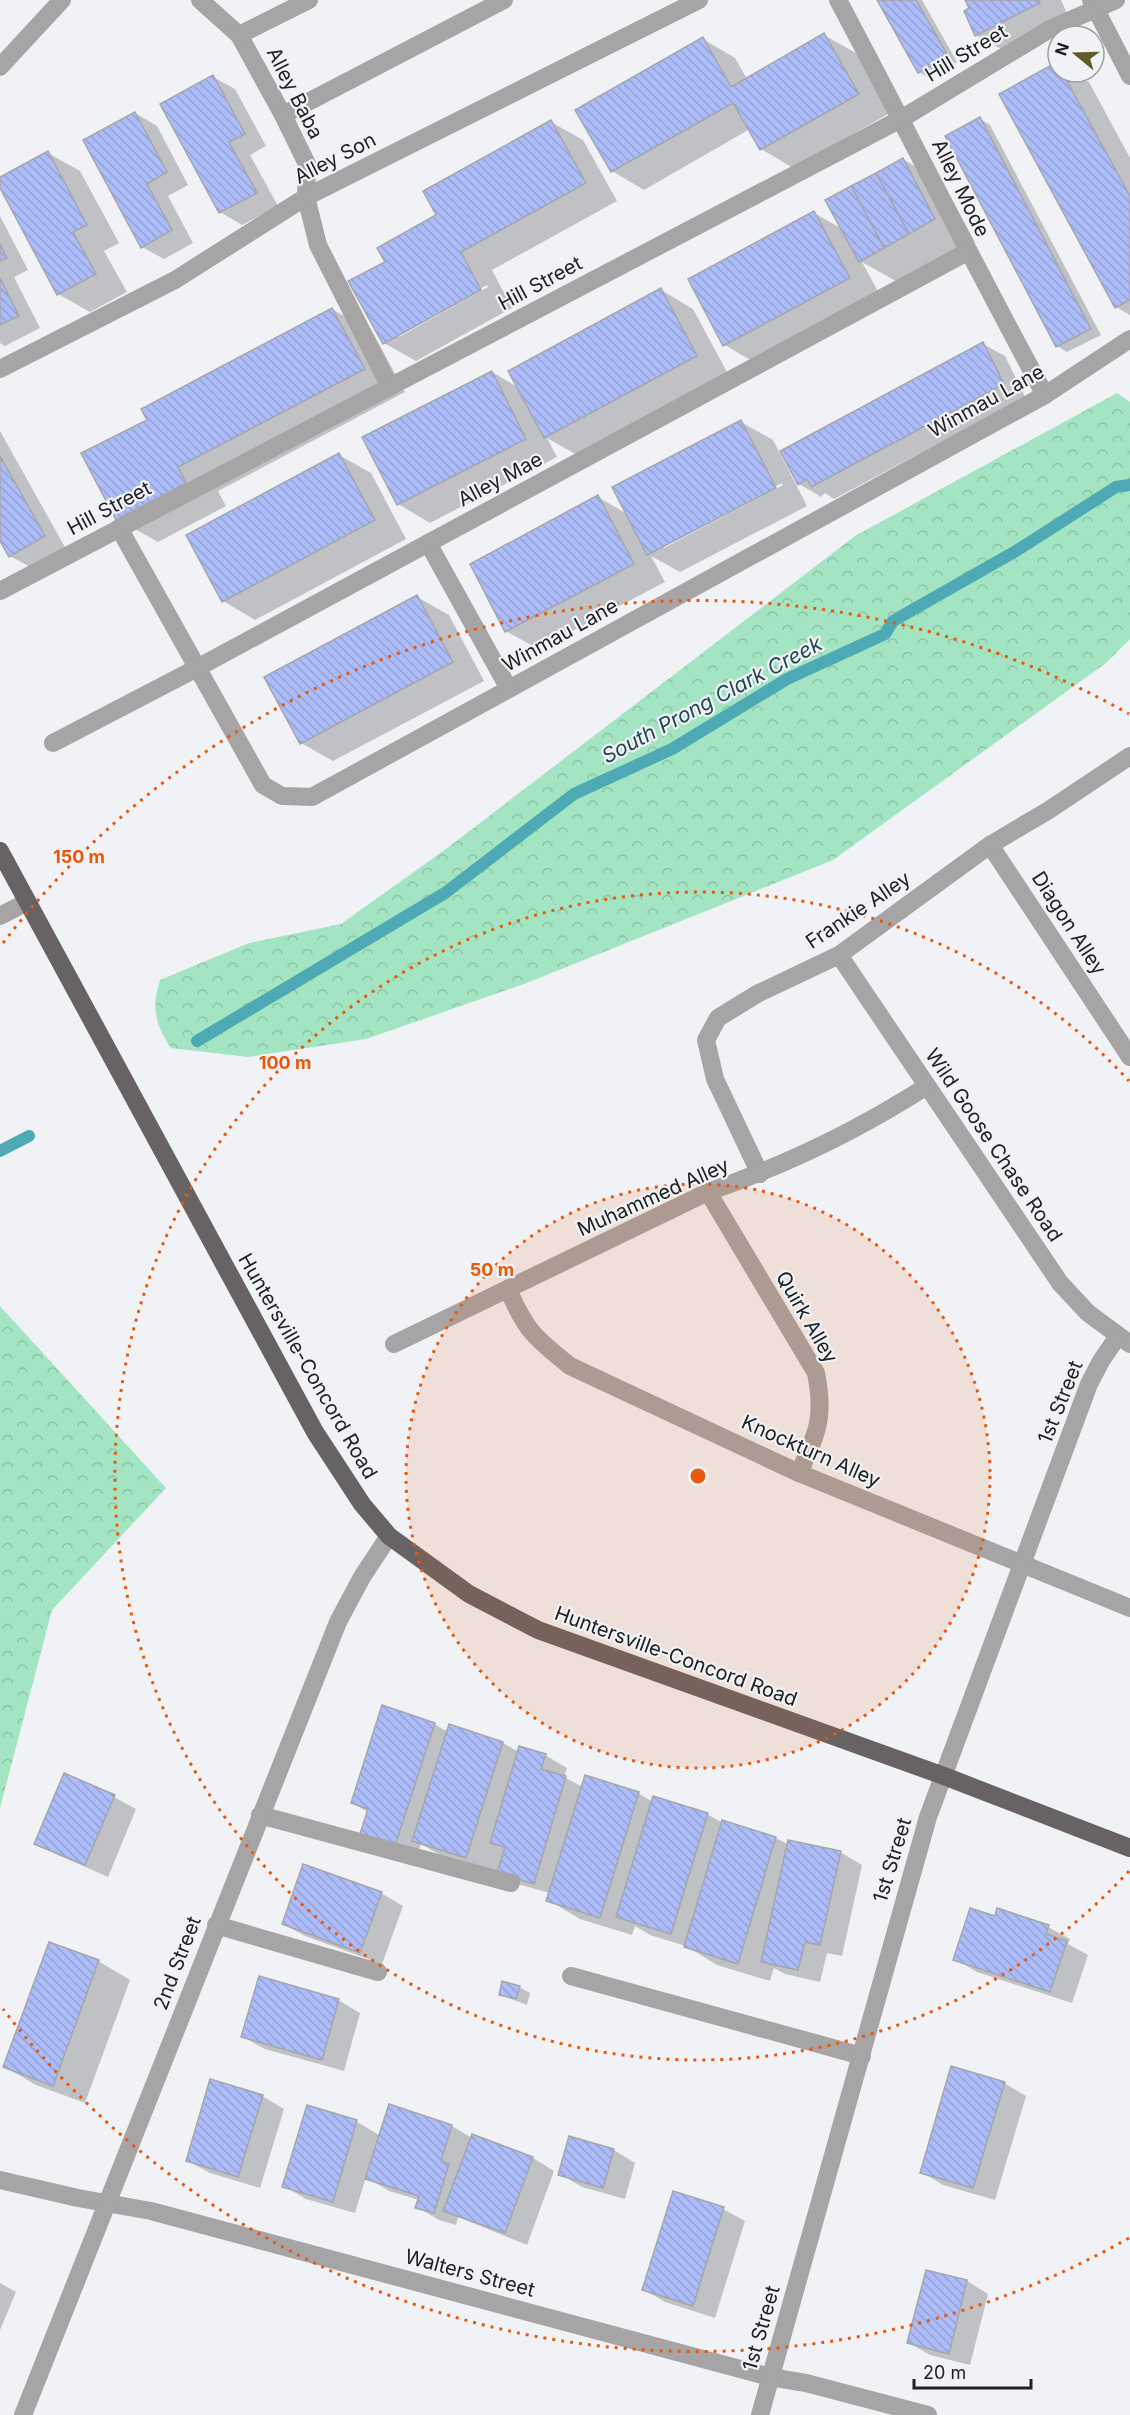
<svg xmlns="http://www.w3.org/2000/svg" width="1130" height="2415" viewBox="0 0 1130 2415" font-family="Inter,sans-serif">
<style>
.forest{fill:url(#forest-crowns)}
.shadow{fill:#0003;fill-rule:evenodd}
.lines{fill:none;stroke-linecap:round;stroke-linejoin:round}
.stream{stroke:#4da9b3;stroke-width:12}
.building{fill:url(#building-back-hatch);stroke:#a5a6aa;stroke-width:1.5}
.minor{stroke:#a6a4a4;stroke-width:18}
.major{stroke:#676364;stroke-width:18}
.ring{fill:none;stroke:#e8590c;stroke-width:3;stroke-dasharray:3 6}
.labels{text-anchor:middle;stroke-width:4.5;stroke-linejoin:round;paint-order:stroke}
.street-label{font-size:20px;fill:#202122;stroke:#f1f2f6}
.water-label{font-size:21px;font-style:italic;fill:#1e484d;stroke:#f1f2f6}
.centre{fill:#e8590c;stroke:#f1f2f6;stroke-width:3}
.ring-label{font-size:18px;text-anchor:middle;font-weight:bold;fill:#e8590c;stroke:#f1f2f6;stroke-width:4.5;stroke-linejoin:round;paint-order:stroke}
</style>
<defs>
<pattern id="forest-crowns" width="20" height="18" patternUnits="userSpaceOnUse" patternTransform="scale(1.5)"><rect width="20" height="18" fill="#a3e5c2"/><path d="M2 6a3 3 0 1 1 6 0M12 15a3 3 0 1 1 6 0" fill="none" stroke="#8cc4a6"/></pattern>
<pattern id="building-back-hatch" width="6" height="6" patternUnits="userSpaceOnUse" patternTransform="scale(1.5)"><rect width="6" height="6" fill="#acbcf9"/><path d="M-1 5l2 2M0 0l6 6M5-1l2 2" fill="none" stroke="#94a1d5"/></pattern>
</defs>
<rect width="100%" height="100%" fill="#f1f2f6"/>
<g class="forest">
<path d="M 1117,393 L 1130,402 L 1130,639 L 1106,663 L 833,860 L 524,984 L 366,1039 L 248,1057 L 171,1048 C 155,1024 151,1008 160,980 L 249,943 L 341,924 L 446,849 L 855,536 Z"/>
<polygon points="0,1306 166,1488 52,1610 0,1808"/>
</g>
<g class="shadow">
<polygon points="878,0 922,0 957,62 929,78 919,72"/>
<polygon points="967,0 1061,0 1071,22 1008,53 976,35"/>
<polygon points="824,35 856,53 890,113 793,168 761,149 750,129 644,190 612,171 703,39 735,58 747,79"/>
<polygon points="1057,64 1058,72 1071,72 1089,82 1130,158 1130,315 1116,307 1001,95"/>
<polygon points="213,77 235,89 266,146 250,155 278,206 242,225 220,212"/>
<polygon points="135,113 157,126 188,185 168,196 193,243 164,259 142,247"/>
<polygon points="980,119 990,125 1101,335 1067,352 1057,346"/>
<path d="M 551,122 L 583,140 L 617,201 L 492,270 L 512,308 L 416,361 L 384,343 L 387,262 L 438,216 ZM 487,285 L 488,287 L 399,337 L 399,334 Z"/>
<polygon points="48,153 80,171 119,243 104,251 127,292 90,312 58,294 0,185 0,179"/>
<polygon points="903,159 943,183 975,242 901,284 862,262 881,297 757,364 725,345 690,280 814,213 844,230"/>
<polygon points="0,216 28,270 14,277 40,328 5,346 0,343"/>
<polygon points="661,290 693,309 728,374 577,455 547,438 557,457 430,523 398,504 492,372 519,388"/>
<polygon points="332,309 373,333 405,392 218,491 226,506 158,542 117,519 149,420"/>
<polygon points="983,344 1005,356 1025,397 834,499 825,493 821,497 799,484 782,452"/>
<path d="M 741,422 L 773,440 L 807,506 L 680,572 L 651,556 L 665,582 L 538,649 L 506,631 L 598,497 L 627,514 ZM 782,483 L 783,485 L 664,548 L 664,544 Z"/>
<polygon points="0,431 66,549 32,568 10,556 0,538"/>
<polygon points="339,455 371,473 406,539 255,620 223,601"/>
<polygon points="417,597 449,615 484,681 333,761 301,743"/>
<polygon points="434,1724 448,1732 450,1726 503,1743 519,1752 545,1755 567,1768 564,1777 583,1787 638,1793 653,1802 707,1814 723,1823 776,1838 789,1845 840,1852 862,1865 842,1956 827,1953 820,1982 785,1974 774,1968 770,1981 717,1965 686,1946 650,1935 635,1926 632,1935 580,1919 548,1900 550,1893 521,1885 499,1872 445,1858 421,1844 416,1860 383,1849 368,1812 352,1803"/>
<polygon points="114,1797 136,1809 108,1877 58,1855 36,1843"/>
<polygon points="381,1893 403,1906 382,1964 305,1936 283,1924"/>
<polygon points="995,1918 1048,1927 1070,1939 1068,1944 1088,1955 1072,2003 977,1972 955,1959"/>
<polygon points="98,1961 130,1980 85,2103 36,2085 5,2067"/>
<polygon points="519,1987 530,1993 527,2005 501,1995"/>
<polygon points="338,2000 360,2013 344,2071 265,2049 243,2037"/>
<polygon points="1004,2083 1026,2096 995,2200 943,2185 922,2172"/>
<polygon points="262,2096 284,2109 260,2188 210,2173 188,2161"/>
<polygon points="390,2106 452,2126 472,2138 533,2158 554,2171 527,2245 458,2217 456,2225 439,2220 417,2207 419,2200 389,2191 366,2177 355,2213 306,2199 284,2186 308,2107 357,2122 381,2136"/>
<polygon points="614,2150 635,2163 625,2199 582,2187 560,2174"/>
<polygon points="674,2193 723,2209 745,2221 715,2318 665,2302 643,2289"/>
<polygon points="967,2281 988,2294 970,2365 930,2355 909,2343"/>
<polygon points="0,2283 16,2292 0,2330"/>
</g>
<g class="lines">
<g class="stream">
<polyline points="197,1041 445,893 574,794 672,749 787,679 885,634 893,621 1016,551 1116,487 1130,485"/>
<polyline points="0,1151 29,1136"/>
</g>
</g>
<g class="building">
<polygon points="877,0 916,0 948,56 918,73"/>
<polygon points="965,0 1039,0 1040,3 975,36 964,11 969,8"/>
<polygon points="824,33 859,94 760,150 733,103 611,172 575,110 703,37 731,87"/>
<polygon points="1057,62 1058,72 1062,72 1130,196 1130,300 1115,308 999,94"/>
<polygon points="213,75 245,134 229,142 257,193 219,213 160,104"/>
<polygon points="135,112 167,172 147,184 172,230 141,248 83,140"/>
<polygon points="980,117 1091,329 1056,347 945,136"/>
<polygon points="551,120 586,183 461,252 481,290 383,344 348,281 385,262 377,248 436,215 423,191"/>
<polygon points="48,151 87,225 73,232 96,274 57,295 0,188 0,177"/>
<polygon points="903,158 935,219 909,234 876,173"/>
<polygon points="876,173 909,234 884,248 851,186"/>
<polygon points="851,186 884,248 859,262 825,200"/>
<polygon points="814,211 850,278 723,346 688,279"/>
<polygon points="0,244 7,258 0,261"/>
<polygon points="0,278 19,316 0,325"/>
<polygon points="661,288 697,356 544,438 508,371"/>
<polygon points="332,308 365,369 178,467 186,483 116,520 81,453 147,420 141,409"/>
<polygon points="983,342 1004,384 811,487 807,479 798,485 780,451"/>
<polygon points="492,371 526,439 397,505 362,437"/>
<polygon points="741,420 776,488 647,555 612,487"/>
<polygon points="339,453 375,520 222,602 186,535"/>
<polygon points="0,456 45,536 9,557 0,541"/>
<polygon points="598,495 634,564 505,632 470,564"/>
<polygon points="417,595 453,662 300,744 264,677"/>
<polygon points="382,1705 435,1723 394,1849 359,1837 368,1809 351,1803"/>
<polygon points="449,1724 503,1742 466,1858 412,1841"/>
<polygon points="519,1746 546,1754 541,1769 566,1776 534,1884 497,1873 505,1847 490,1843"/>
<polygon points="64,1773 115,1795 85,1865 34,1844"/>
<polygon points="585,1775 639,1792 600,1918 546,1901"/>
<polygon points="653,1796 708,1813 671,1934 616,1917"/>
<polygon points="722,1820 776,1837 738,1964 684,1947"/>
<polygon points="788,1840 841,1851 820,1945 805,1942 798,1970 761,1962"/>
<polygon points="303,1864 382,1892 360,1953 282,1924"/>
<polygon points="970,1908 995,1916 997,1908 1049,1925 1046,1934 1067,1941 1050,1992 953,1960"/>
<polygon points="49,1942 99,1960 53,2086 3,2067"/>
<polygon points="259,1976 339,1999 322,2060 241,2037"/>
<polygon points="502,1981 520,1986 516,1999 499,1995"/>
<polygon points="951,2066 1005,2082 973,2188 920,2173"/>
<polygon points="210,2079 263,2095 238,2177 186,2161"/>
<polygon points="389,2104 452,2125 441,2161 449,2164 434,2213 415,2208 419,2196 365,2179"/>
<polygon points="307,2105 357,2120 333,2202 282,2187"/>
<polygon points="472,2134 533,2157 505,2233 443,2211"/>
<polygon points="569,2136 614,2149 603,2188 558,2175"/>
<polygon points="673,2191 724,2207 693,2306 642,2290"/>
<polygon points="926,2270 967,2280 949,2354 907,2343"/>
</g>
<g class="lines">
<g class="minor">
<polyline points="200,0 239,35 283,115 307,164 306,197 318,245 390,387"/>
<path d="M 838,0 C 908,131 974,265 1045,395"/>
<polyline points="1091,0 1130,76"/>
<polyline points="239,35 309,0"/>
<polyline points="0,67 62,0"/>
<polyline points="283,115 504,0"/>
<polyline points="0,369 175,280 306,197 699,0"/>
<polyline points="119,528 263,785 282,796 312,797 1045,395 1130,339"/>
<polyline points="428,543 509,689"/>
<polyline points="0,591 901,119 1050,29 1116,0"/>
<polyline points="53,743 197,668 967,252"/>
<polyline points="990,845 1130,1057"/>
<polyline points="0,916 27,902"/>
<polyline points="839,955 1060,1283 1088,1313 1130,1344"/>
<polyline points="760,1174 715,1079 706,1040 718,1018 757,994 839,955 990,845 1049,810 1130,756"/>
<path d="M 708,1192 L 816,1373 C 825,1418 817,1433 799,1473"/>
<path d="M 508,1289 C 526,1331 535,1338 570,1366 L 799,1473 L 1130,1608"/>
<path d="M 394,1344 L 708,1192 C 786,1165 857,1131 927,1086"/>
<polyline points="260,1815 511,1883"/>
<polyline points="216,1925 378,1972"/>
<polyline points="571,1976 862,2056"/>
<polyline points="0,2180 78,2198 151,2211 770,2377 806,2383 928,2415"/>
<polyline points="23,2415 338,1622 362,1577 389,1536"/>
<polyline points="760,2415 928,1817 1089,1384 1101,1361 1118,1336"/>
</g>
<polyline class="major" points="0,851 315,1432 362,1504 389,1536 469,1594 538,1630 944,1776 1130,1848"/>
</g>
<circle cx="698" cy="1476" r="292" fill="#e8590c" fill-opacity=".12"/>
<g class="ring">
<circle cx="698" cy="1476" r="292"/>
<path d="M1129 1871A584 584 0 1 1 1129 1081"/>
<path d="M1129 2238A876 876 0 0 1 3 2009M3 943A876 876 0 0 1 1129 714"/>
</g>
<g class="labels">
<g class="street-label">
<text transform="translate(966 53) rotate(-31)" y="7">Hill Street</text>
<text transform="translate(295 93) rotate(63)" y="7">Alley Baba</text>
<text transform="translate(335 158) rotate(-27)" y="7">Alley Son</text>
<text transform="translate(961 188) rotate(64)" y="7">Alley Mode</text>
<text transform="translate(540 283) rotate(-28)" y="7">Hill Street</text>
<text transform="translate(986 401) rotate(-29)" y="7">Winmau Lane</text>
<text transform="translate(500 479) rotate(-28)" y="7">Alley Mae</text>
<text transform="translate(109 508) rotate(-28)" y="7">Hill Street</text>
<text transform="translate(560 635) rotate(-29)" y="7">Winmau Lane</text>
<text transform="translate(858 910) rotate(-34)" y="7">Frankie Alley</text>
<text transform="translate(1069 923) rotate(57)" y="7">Diagon Alley</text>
<text transform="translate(994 1145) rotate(56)" y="7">Wild Goose Chase Road</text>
<text transform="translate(653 1197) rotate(-24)" y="7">Muhammed Alley</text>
<text transform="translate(807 1317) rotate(60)" y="7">Quirk Alley</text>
<text transform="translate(308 1366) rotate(60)" y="7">Huntersville-Concord Road</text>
<text transform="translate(1060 1402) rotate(-68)" y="7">1st Street</text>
<text transform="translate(811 1451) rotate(24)" y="7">Knockturn Alley</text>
<text transform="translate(676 1656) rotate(20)" y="7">Huntersville-Concord Road</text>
<text transform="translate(892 1860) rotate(-73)" y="7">1st Street</text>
<text transform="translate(177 1963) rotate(-69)" y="7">2nd Street</text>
<text transform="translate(470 2273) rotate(15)" y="7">Walters Street</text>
<text transform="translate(761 2328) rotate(-74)" y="7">1st Street</text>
</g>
<g class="water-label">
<text transform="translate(712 700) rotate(-28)" y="7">South Prong Clark Creek</text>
</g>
</g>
<circle cx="698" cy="1476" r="9" class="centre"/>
<g class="ring-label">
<text x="79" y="863">150 m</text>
<text x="285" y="1069">100 m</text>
<text x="492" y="1276">50 m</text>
</g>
<g transform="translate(1076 54) rotate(289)"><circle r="28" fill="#f1f2f6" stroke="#9d9ea1" stroke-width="1.5"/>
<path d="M0-4.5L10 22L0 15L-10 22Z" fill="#5e5d2a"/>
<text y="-9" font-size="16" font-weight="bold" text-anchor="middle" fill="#202122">N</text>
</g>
<path d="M914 2379v9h117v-9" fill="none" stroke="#202122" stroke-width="3"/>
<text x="923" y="2379" font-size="18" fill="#202122" stroke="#f1f2f6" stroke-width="4.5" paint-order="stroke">20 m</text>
</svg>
